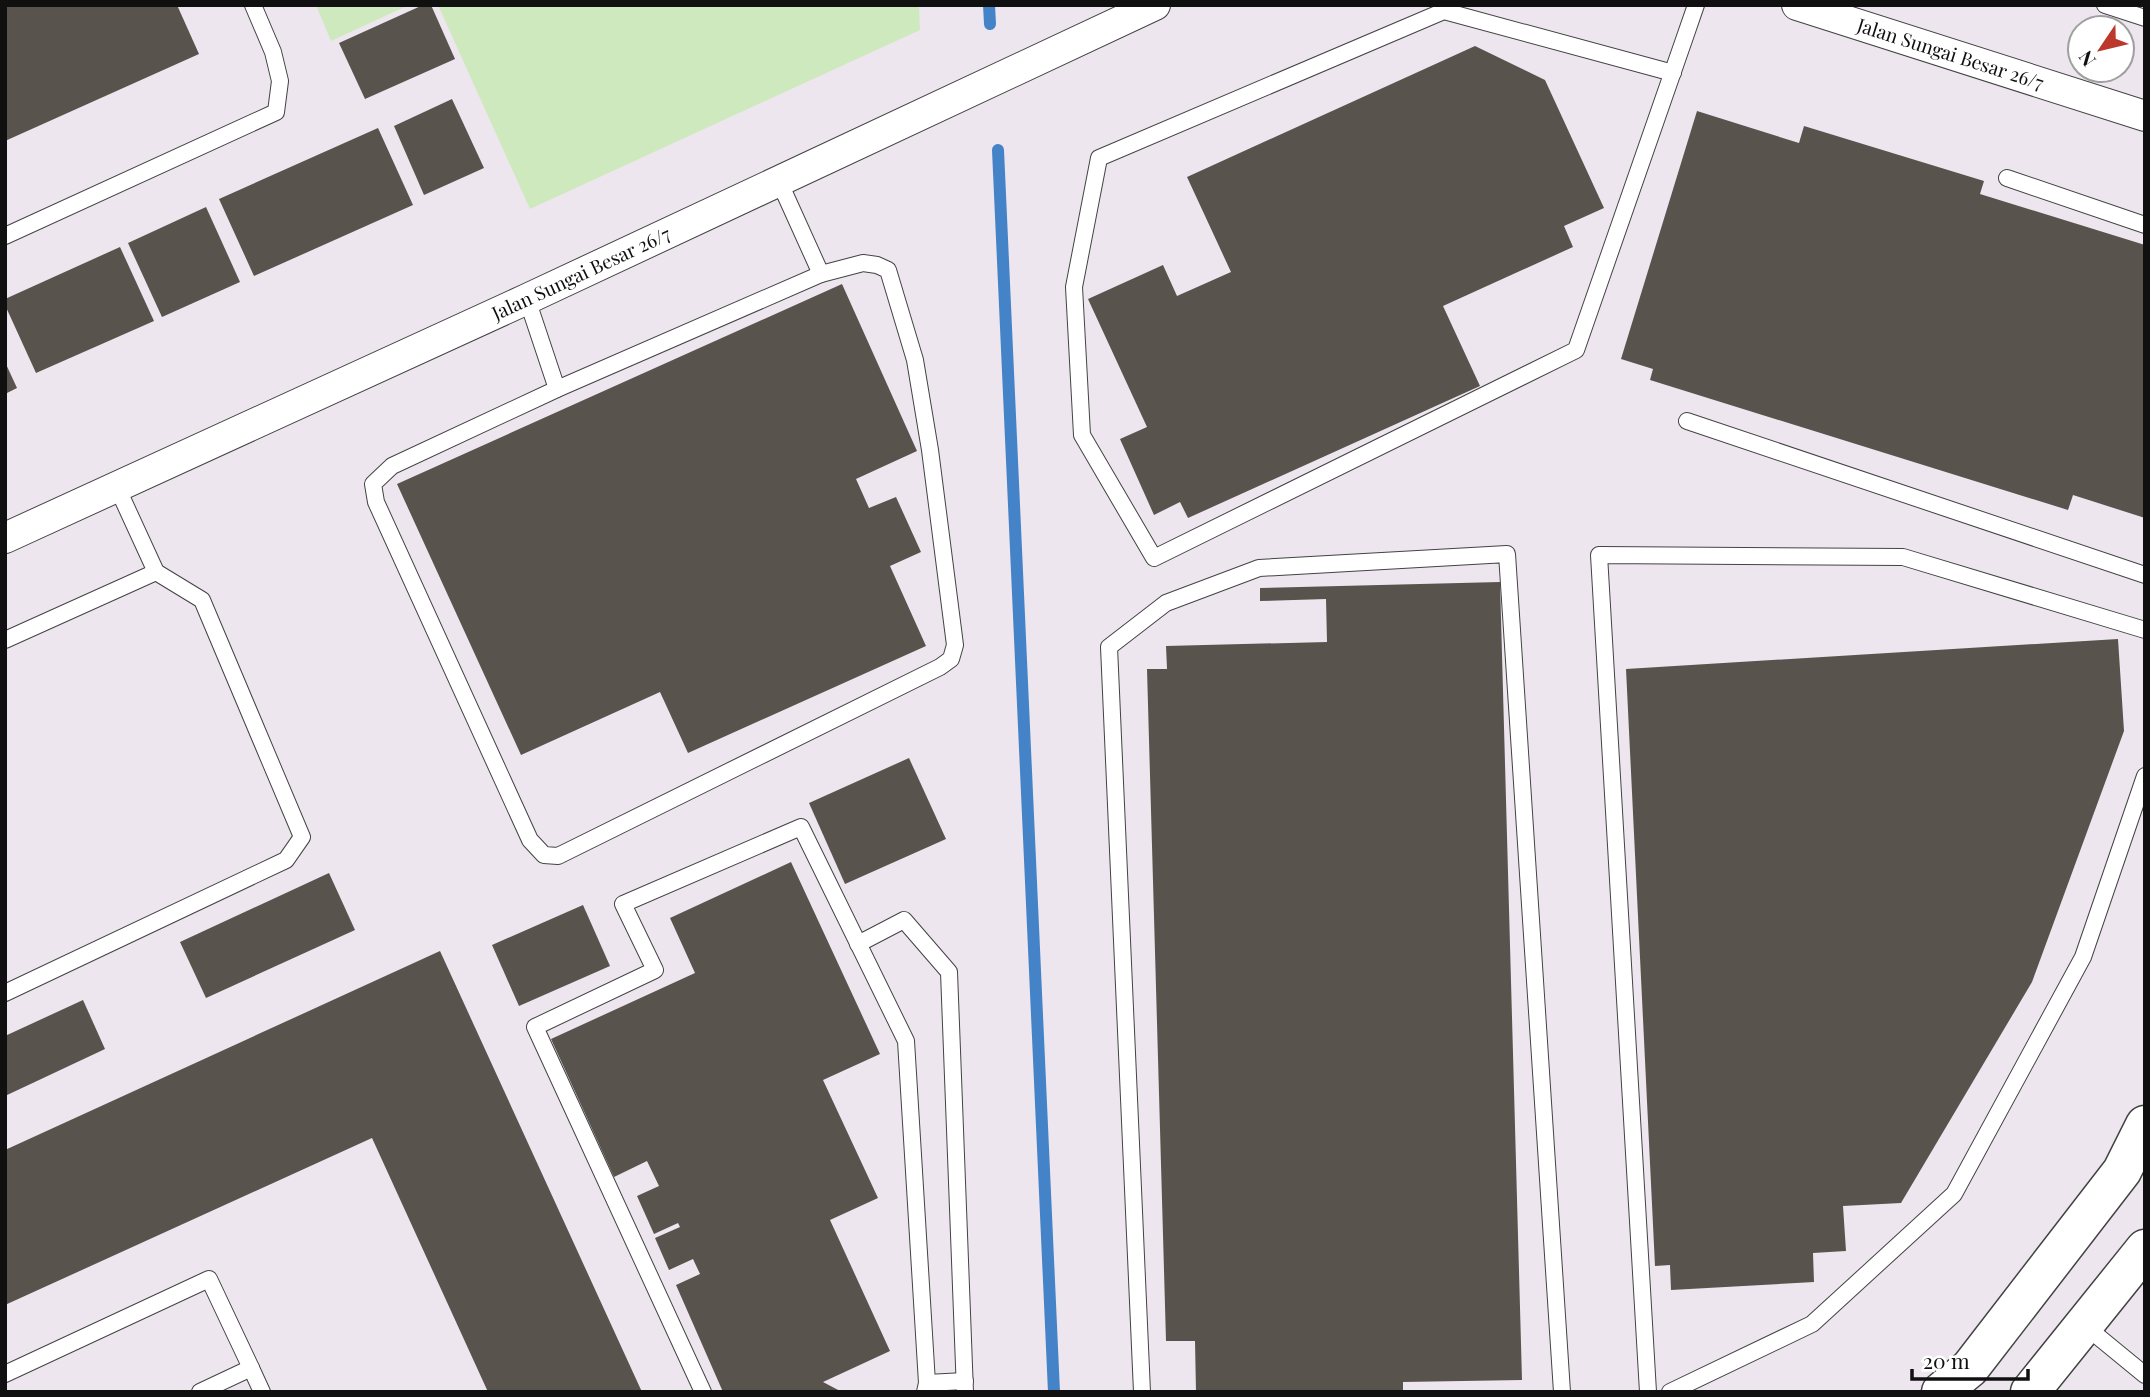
<svg xmlns="http://www.w3.org/2000/svg" width="2150" height="1397" viewBox="0 0 2150 1397" font-family="'Playfair Display',serif">
<style>
.industrial{fill:#eee6ee;fill-rule:evenodd}
.green{fill:#cfe9be}
.lines{fill:none;stroke-linecap:round;stroke-linejoin:round}
.stream{stroke:#4583c8;stroke-width:12}
.building{fill:#59534d}
.service-casing{stroke:#434343;stroke-width:18}
.minor-casing{stroke:#434343;stroke-width:32}
.tertiary-casing{stroke:#434343;stroke-width:41}
.service{stroke:#fff;stroke-width:16}
.minor{stroke:#fff;stroke-width:30}
.tertiary{stroke:#fff;stroke-width:38}
.labels{text-anchor:middle;stroke-width:7;stroke-linejoin:round;paint-order:stroke}
.street-label{font-size:19px;fill:#101010;stroke:#fff}
</style>
<rect width="100%" height="100%" fill="#fefef4"/>
<path class="industrial" d="M 5,5 L 2145,5 L 2145,1392 L 5,1392 ZM 2080,28 L 2122,28 L 2122,70 L 2080,70 Z"/>
<g class="green">
<polygon points="316,5 409,5 331,41"/>
<polygon points="438,5 919,5 920,30 530,209"/>
</g>
<g class="lines">
<g class="stream">
<polyline points="989,5 990,24"/>
<polyline points="998,150 1054,1392"/>
</g>
</g>
<g class="building">
<polygon points="5,5 177,5 199,54 5,141"/>
<polygon points="423,5 431,5 455,59 365,99 339,43"/>
<polygon points="1475,46 1545,80 1604,208 1564,226 1573,247 1443,306 1480,386 1188,518 1180,502 1154,515 1120,439 1147,427 1088,299 1163,265 1177,296 1231,272 1187,177"/>
<polygon points="452,99 484,168 424,195 394,126"/>
<polygon points="1697,111 1799,143 1804,126 1984,181 1980,194 2145,245 2145,518 2073,495 2068,510 1650,380 1653,369 1621,359"/>
<polygon points="378,128 413,205 254,276 219,199"/>
<polygon points="206,207 240,282 162,317 128,243"/>
<polygon points="120,247 154,321 36,373 5,305 5,299"/>
<polygon points="842,284 917,451 856,479 869,508 896,497 921,552 890,566 926,646 688,753 660,692 521,755 397,484"/>
<polygon points="5,362 17,388 5,394"/>
<polygon points="1500,582 1522,1380 1403,1382 1403,1392 1196,1392 1195,1341 1166,1341 1147,669 1167,669 1166,646 1327,642 1326,599 1260,601 1260,588"/>
<polygon points="2118,639 2124,731 2032,982 1901,1203 1843,1206 1846,1251 1813,1253 1814,1282 1671,1290 1670,1265 1655,1266 1626,669"/>
<polygon points="909,758 946,839 845,884 809,803"/>
<polygon points="791,862 880,1054 823,1080 878,1198 830,1220 890,1351 823,1382 842,1392 723,1392 676,1285 700,1274 693,1259 669,1270 655,1238 680,1227 678,1223 654,1234 637,1196 659,1186 647,1161 614,1177 551,1039 695,973 670,918"/>
<polygon points="329,873 355,930 206,998 180,942"/>
<polygon points="583,905 610,966 519,1006 492,945"/>
<polygon points="440,951 642,1392 488,1392 372,1138 5,1305 5,1150"/>
<polygon points="83,1000 105,1049 5,1096 5,1036"/>
</g>
<g class="lines">
<g class="service-casing">
<g id="service">
<polyline points="2105,5 2145,18"/>
<polyline points="1673,73 1444,11 1099,158 1074,287 1082,435 1154,558 1576,350 1686,34 1696,5"/>
<polyline points="2007,178 2145,225"/>
<polyline points="779,181 821,274"/>
<polyline points="5,236 276,112 280,81 273,52 253,5"/>
<polygon points="863,263 877,265 888,270 915,360 930,450 955,645 951,659 940,667 558,856 544,855 530,840 376,502 373,484 392,466 557,389 821,274"/>
<polyline points="527,299 557,389"/>
<polyline points="1687,421 2145,575"/>
<polyline points="117,487 156,572"/>
<polyline points="5,640 156,572 202,600 302,837 286,860 5,993"/>
<polyline points="858,944 904,920 949,972 965,1392"/>
<polyline points="2084,1325 2145,1375"/>
<polyline points="5,1374 209,1279 251,1368"/>
<polyline points="927,1383 965,1381"/>
<polyline points="200,1392 251,1368 262,1392"/>
<polyline points="703,1392 535,1027 655,970 623,904 801,827 906,1041 927,1383 925,1392"/>
<polyline points="1142,1392 1109,647 1166,603 1259,568 1507,554 1562,1392"/>
<polyline points="1648,1392 1599,555 1903,557 2145,630"/>
<polyline points="1670,1392 1812,1324 1954,1194 2083,957 2145,776"/>
</g>
</g>
<g class="minor-casing">
<g id="minor">
<path id="s1" d="M 1797,5 L 2145,116"/>
<path id="s2" d="M 5,538 L 527,299 L 1155,5"/>
</g>
</g>
<g class="tertiary-casing">
<g id="tertiary">
<polyline points="1941,1392 1970,1368 2122,1171 2145,1125"/>
<polyline points="2030,1392 2145,1249"/>
</g>
</g>
<use href="#service" class="service"/>
<use href="#minor" class="minor"/>
<use href="#tertiary" class="tertiary"/>
</g>
<g class="labels">
<g class="street-label">
<text dy="7" stroke="none"><textPath href="#s1" startOffset="161">Jalan Sungai Besar 26/7</textPath></text>
<text dy="7" stroke="none"><textPath href="#s2" startOffset="634">Jalan Sungai Besar 26/7</textPath></text>
</g>
</g>
<rect width="2150" height="1397" fill="none" stroke="#101010" stroke-width="14"/>
<g transform="translate(2101 49) rotate(235)"><circle r="33" fill="#ffffff" stroke="#9f9f9f" stroke-width="2"/>
<path d="M0-5L12 26L0 18L-12 26Z" fill="#bc382d"/>
<text y="-10" font-size="19" font-weight="bold" text-anchor="middle" fill="#101010">N</text>
</g>
<path d="M1912 1369v10h116v-10" fill="none" stroke="#101010" stroke-width="3.5"/>
<text x="1923" y="1369" font-size="21" fill="#101010" stroke="#ffffff" stroke-width="5" paint-order="stroke">20 m</text>
</svg>
